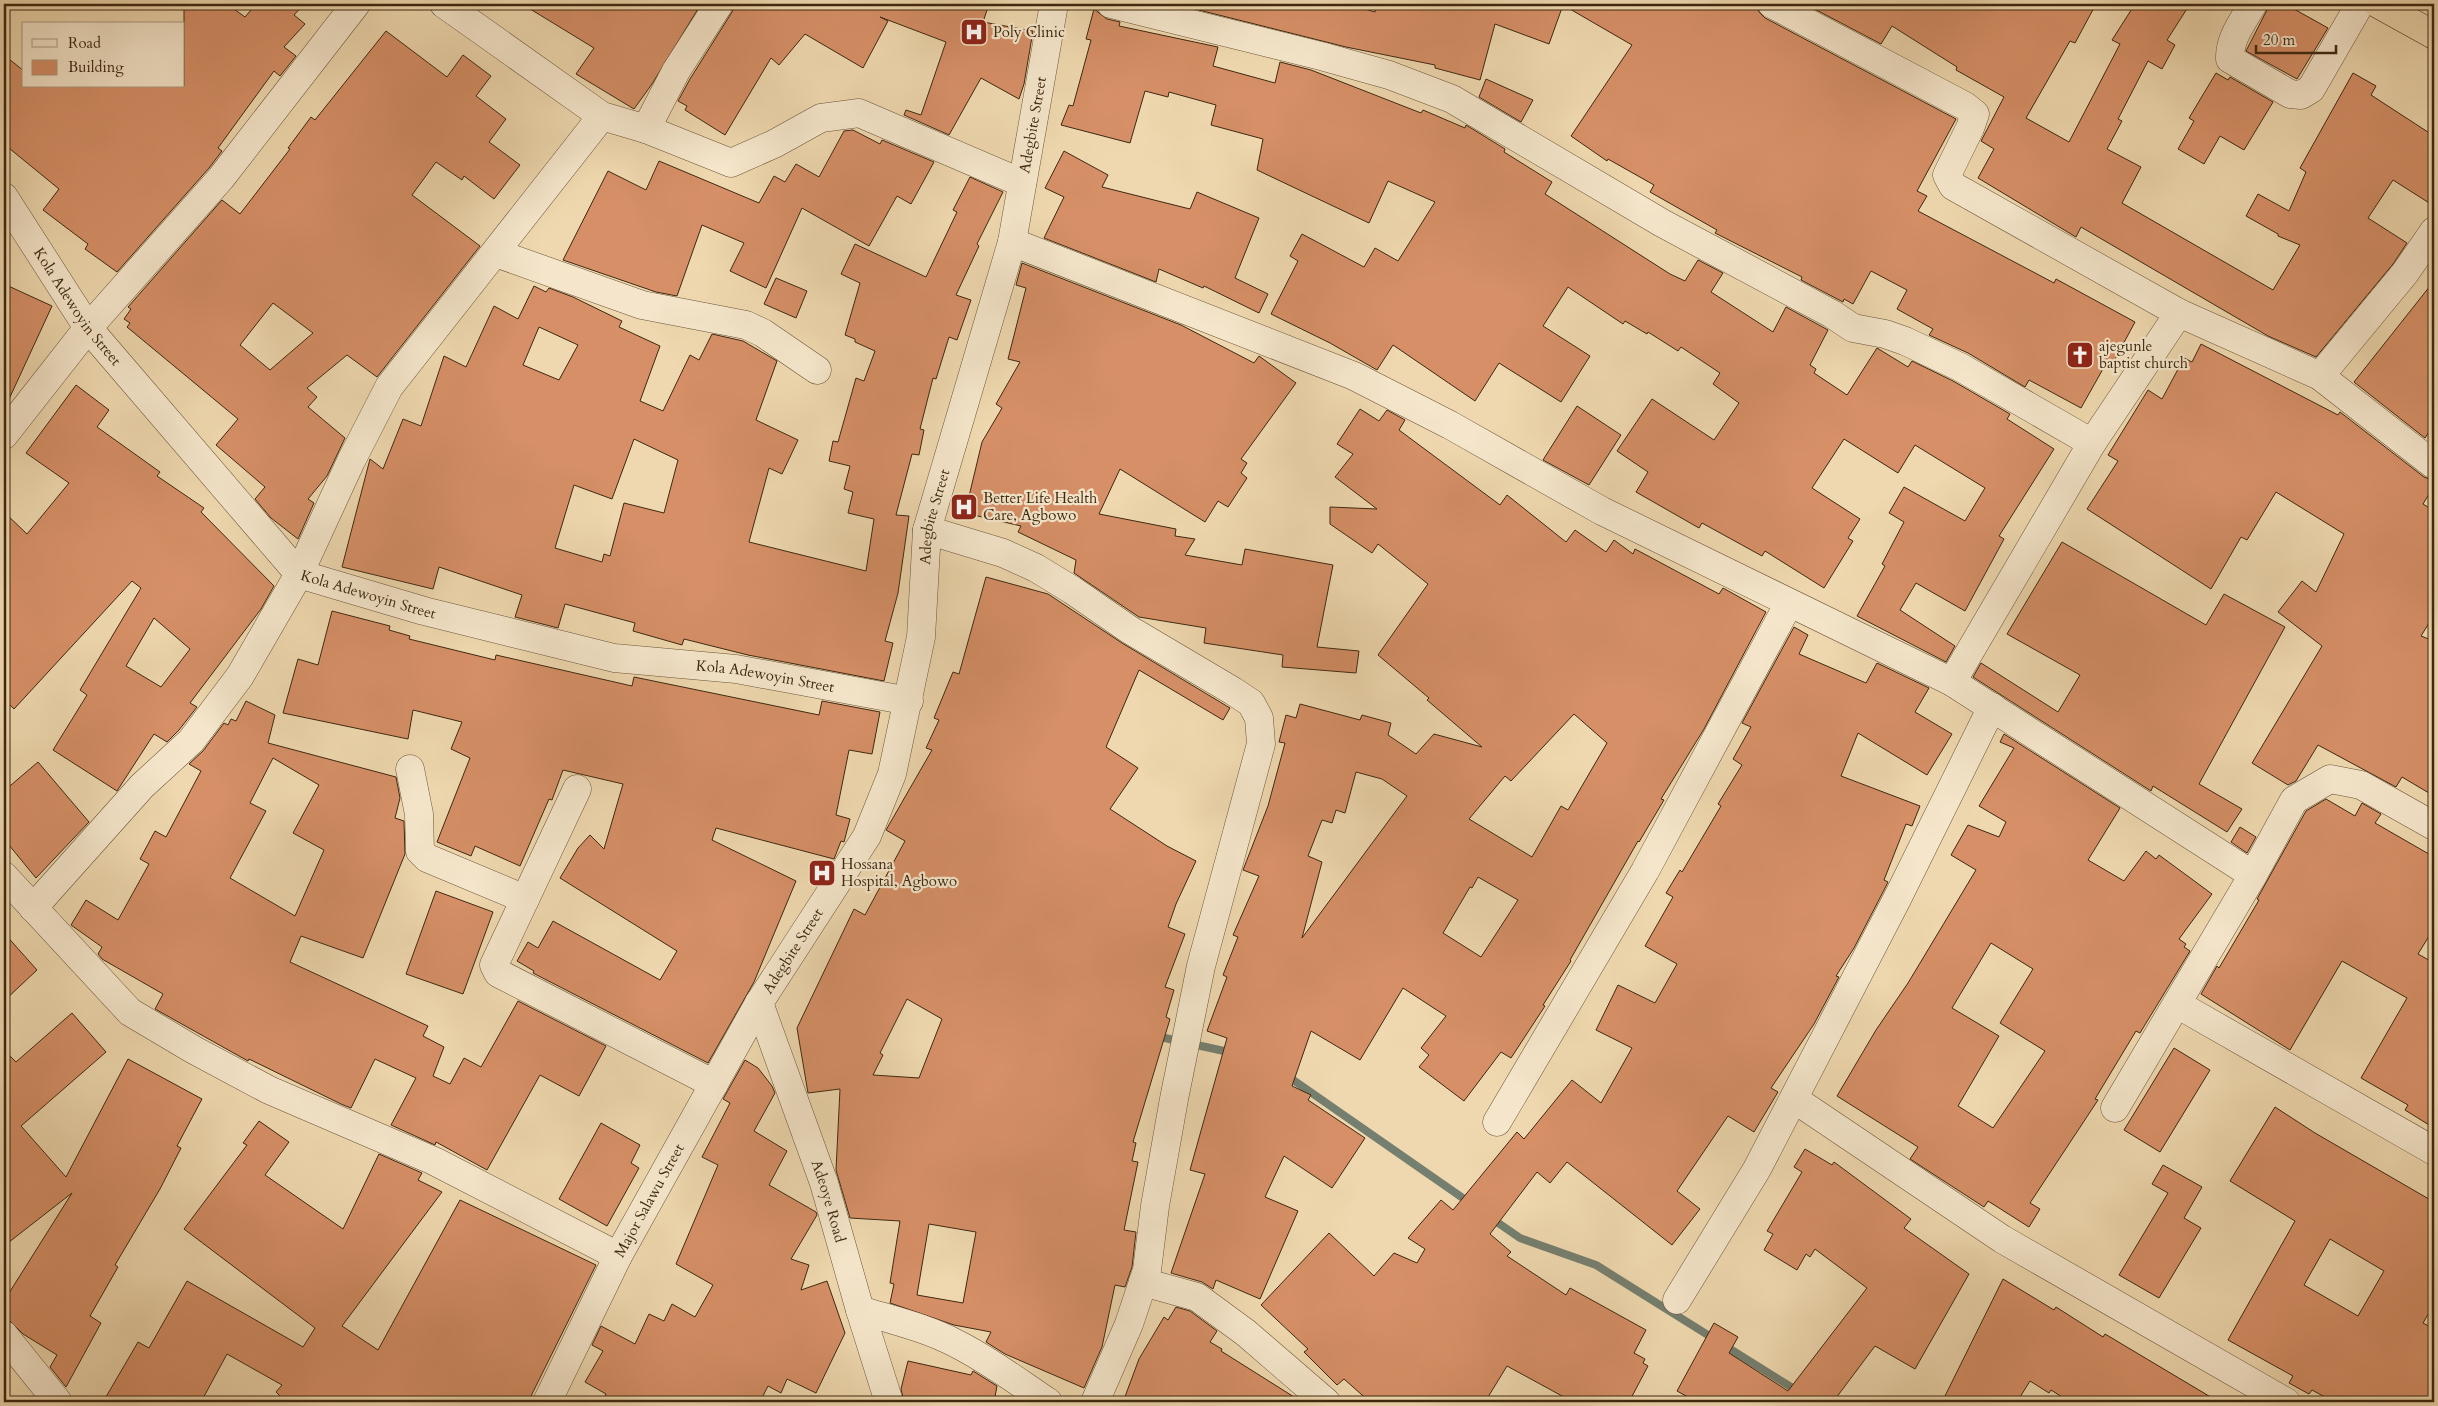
<svg xmlns="http://www.w3.org/2000/svg" width="2438" height="1406" viewBox="0 0 2438 1406" font-family="Cardo,serif">
<style>
.lines{fill:none;stroke-linecap:round;stroke-linejoin:round}
.stream{stroke:#757f6f;stroke-width:8}
.building{fill:#d68f67;stroke:#3d2810;fill-rule:evenodd}
.minor-casing{stroke:#6a5438;stroke-width:29}
.highway-casing{stroke:#3d2810;stroke-width:29}
.minor{stroke:#f5e6cb;stroke-width:28}
.highway{stroke:#efd8af;stroke-width:28}
.labels{text-anchor:middle;stroke-width:4.5;stroke-linejoin:round;paint-order:stroke}
.poi-label{font-size:15px;fill:#3d2810;stroke:#f5e6cb;text-anchor:start}
.street-label{font-size:15px;fill:#3d2810;stroke:#f5e6cb}
</style>
<rect width="100%" height="100%" fill="#efd8af"/>
<filter id="stains"><feTurbulence type="fractalNoise" baseFrequency=".004" numOctaves="4"/><feColorMatrix values="0 0 0 0 .2 0 0 0 0 .09 0 0 0 0 .02 0 0 0 .5 -.17"/></filter>
<radialGradient id="worn" r=".72"><stop offset=".6" stop-color="#630" stop-opacity="0"/><stop offset="1" stop-color="#630" stop-opacity=".3"/></radialGradient>
<g class="lines">
<g class="stream">
<polyline points="1156,1036 1233,1053"/>
<polyline points="1286,1075 1470,1203"/>
<polyline points="1491,1218 1520,1238 1596,1265 1815,1402"/>
</g>
</g>
<g class="building">
<polygon points="184,4 227,4 245,17 256,4 304,4 294,15 305,24 284,47 296,56 280,76 274,71 218,148 222,151 209,168 117,272 85,249 88,244 43,210 59,189 4,144 4,55 24,71 24,86 184,86"/>
<polygon points="522,4 701,4 652,84 634,109 576,74 594,48"/>
<polygon points="734,4 989,4 983,22 1033,31 1024,84 1019,99 981,78 949,135 904,115 906,110 921,115 946,42 880,17 888,21 863,68 805,34 779,65 771,58 725,135 685,110 687,106 678,101 690,79 732,12"/>
<polygon points="1175,4 1348,4 1375,12 1377,4 1757,4 1759,12 1765,18 1956,119 1917,191 1927,196 1918,211 2054,283 2056,279 2135,322 2113,363 2108,360 2081,408 2029,380 2025,387 1968,353 1929,335 1933,329 1897,309 1907,290 1871,271 1853,304 1844,299 1843,302 1801,280 1802,277 1715,233 1717,230 1650,192 1654,185 1608,159 1607,161 1571,136 1632,45 1563,5 1549,44 1495,24 1480,80 1435,68 1435,65 1346,47"/>
<polygon points="1805,4 2096,4 2075,43 2070,41 2026,118 2069,142 2120,44 2112,40 2135,4 2190,4 2167,40 2175,45 2162,69 2148,61 2118,119 2122,121 2107,149 2141,167 2122,203 2273,290 2300,245 2278,236 2278,234 2246,216 2258,194 2289,211 2306,172 2300,168 2353,73 2376,86 2371,95 2434,136 2434,206 2393,180 2368,218 2407,243 2393,264 2316,357 2268,336 2081,227 2076,237 2071,234 1978,178 1994,149 1981,141 2004,97 1956,70 1957,67 1892,26 1881,44"/>
<polygon points="2270,4 2285,4 2328,28 2297,79 2246,51"/>
<polygon points="1094,9 1107,19 1120,22 1119,26 1218,47 1213,66 1275,83 1280,62 1311,70 1421,113 1423,110 1465,128 1466,125 1505,149 1504,152 1552,182 1545,194 1670,274 1685,281 1698,260 1723,273 1711,292 1773,332 1786,307 1828,330 1810,365 1816,369 1814,373 1847,395 1877,348 1908,367 1912,361 1953,381 2010,414 2007,419 2054,449 1999,536 2004,539 1965,611 1916,583 1900,610 1955,646 1946,662 1857,616 1885,566 1882,564 1904,522 1889,513 1904,487 1965,521 1985,488 1915,445 1898,473 1844,439 1812,488 1860,519 1848,538 1853,541 1824,588 1765,551 1762,556 1702,523 1699,528 1636,492 1648,472 1617,451 1652,399 1714,440 1739,403 1713,384 1720,373 1681,347 1678,351 1648,332 1647,334 1625,321 1623,324 1568,287 1543,326 1590,356 1561,402 1499,363 1475,401 1393,345 1377,370 1330,343 1271,314 1298,261 1290,256 1302,234 1364,267 1375,248 1398,261 1435,202 1388,181 1369,223 1257,170 1263,139 1211,125 1216,105 1169,92 1168,97 1145,91 1130,143 1061,125 1069,105 1073,106 1091,40 1086,39"/>
<path d="M 386,31 L 447,77 L 463,55 L 491,76 L 476,96 L 506,119 L 489,142 L 520,165 L 494,199 L 464,176 L 462,180 L 436,162 L 412,195 L 480,246 L 377,377 L 347,355 L 307,388 L 317,397 L 308,407 L 345,438 L 327,476 L 308,499 L 314,503 L 298,539 L 271,518 L 255,499 L 265,487 L 216,445 L 238,419 L 127,327 L 130,323 L 124,319 L 131,309 L 128,307 L 222,200 L 240,214 L 290,149 L 288,148 L 311,117 L 315,120 ZM 273,303 L 313,333 L 270,370 L 240,345 Z"/>
<polygon points="2216,73 2228,80 2230,77 2273,102 2244,150 2220,136 2204,164 2178,149 2194,121 2189,118"/>
<polygon points="1486,79 1533,100 1521,122 1479,97"/>
<polygon points="853,130 880,144 882,140 934,162 911,204 897,196 869,246 802,208 766,288 730,271 744,243 702,225 677,296 656,292 563,260 608,171 646,190 659,161 759,203 774,176 785,182 796,164 819,177 844,131"/>
<polygon points="1064,151 1108,175 1102,187 1190,209 1197,192 1259,218 1235,278 1268,294 1259,313 1204,286 1203,288 1159,269 1156,282 1044,238 1064,197 1045,188"/>
<path d="M 970,177 L 1003,192 L 977,244 L 979,246 L 956,295 L 971,300 L 957,340 L 949,337 L 936,379 L 933,378 L 920,429 L 924,430 L 919,455 L 912,454 L 896,515 L 909,516 L 898,593 L 885,641 L 893,643 L 884,681 L 748,655 L 684,639 L 682,645 L 633,631 L 635,623 L 565,604 L 558,628 L 515,617 L 522,595 L 439,567 L 433,589 L 342,567 L 370,459 L 383,469 L 403,419 L 421,426 L 444,356 L 466,367 L 494,306 L 518,319 L 534,286 L 546,292 L 549,288 L 573,297 L 622,321 L 619,327 L 660,346 L 640,401 L 663,411 L 690,355 L 699,360 L 712,334 L 743,341 L 777,361 L 756,420 L 798,440 L 782,474 L 769,468 L 749,542 L 866,571 L 874,519 L 848,513 L 853,492 L 844,489 L 850,466 L 829,461 L 833,441 L 838,442 L 856,378 L 864,381 L 875,351 L 855,342 L 855,339 L 845,335 L 860,283 L 841,274 L 855,244 L 926,277 L 957,212 L 953,210 ZM 539,327 L 578,345 L 559,380 L 523,365 ZM 634,439 L 678,460 L 664,513 L 624,503 L 610,556 L 604,554 L 602,562 L 555,548 L 574,485 L 612,499 Z"/>
<polygon points="1022,263 1181,325 1254,363 1259,356 1296,383 1241,459 1247,463 1241,473 1247,478 1228,507 1218,501 1205,522 1120,469 1099,514 1176,529 1175,536 1195,539 1185,555 1242,565 1245,549 1333,565 1317,647 1359,651 1356,673 1282,667 1283,655 1204,643 1206,628 1139,617 1074,573 1076,560 1018,532 1021,526 965,513 982,442 1002,408 996,404 1020,362 1008,359 1026,288 1016,285"/>
<polygon points="776,278 807,291 796,318 764,304"/>
<polygon points="2434,281 2434,424 2425,438 2354,382"/>
<polygon points="4,284 52,306 4,410"/>
<polygon points="2201,344 2338,415 2340,412 2424,477 2434,481 2434,486 2423,504 2434,511 2434,615 2421,636 2434,641 2434,796 2402,777 2396,787 2318,745 2296,781 2288,785 2252,763 2322,646 2278,612 2302,581 2316,592 2344,534 2276,492 2247,540 2241,537 2211,589 2087,509 2118,461 2108,455 2148,390 2162,399 2184,358 2192,362"/>
<path d="M 76,385 L 109,410 L 97,427 L 160,472 L 157,476 L 204,508 L 201,512 L 274,586 L 261,609 L 190,703 L 197,707 L 179,730 L 167,742 L 154,734 L 117,791 L 53,750 L 87,695 L 80,690 L 141,588 L 132,581 L 14,709 L 4,699 L 4,512 L 27,534 L 69,483 L 26,453 ZM 154,618 L 190,649 L 161,687 L 126,666 Z"/>
<polygon points="1577,406 1621,435 1589,485 1543,460"/>
<path d="M 1360,409 L 1379,421 L 1387,410 L 1405,420 L 1399,430 L 1500,505 L 1507,495 L 1566,542 L 1575,530 L 1606,552 L 1614,540 L 1633,554 L 1635,549 L 1719,594 L 1723,588 L 1766,612 L 1704,729 L 1661,799 L 1664,800 L 1639,842 L 1638,841 L 1570,960 L 1571,961 L 1543,1005 L 1545,1006 L 1511,1058 L 1501,1052 L 1464,1101 L 1419,1067 L 1429,1055 L 1421,1048 L 1446,1016 L 1403,988 L 1360,1060 L 1311,1031 L 1292,1086 L 1311,1095 L 1308,1100 L 1365,1138 L 1332,1188 L 1284,1156 L 1265,1197 L 1298,1211 L 1260,1299 L 1216,1280 L 1213,1289 L 1202,1282 L 1171,1273 L 1205,1174 L 1190,1170 L 1227,1038 L 1207,1031 L 1227,977 L 1223,975 L 1238,937 L 1233,935 L 1259,876 L 1243,870 L 1268,806 L 1285,743 L 1279,742 L 1286,715 L 1296,718 L 1300,704 L 1360,720 L 1362,715 L 1391,723 L 1388,735 L 1416,754 L 1434,734 L 1482,747 L 1427,700 L 1429,698 L 1378,655 L 1428,584 L 1378,544 L 1372,553 L 1330,524 L 1330,507 L 1377,509 L 1335,477 L 1353,454 L 1337,444 ZM 1574,714 L 1607,743 L 1568,810 L 1561,806 L 1532,857 L 1469,819 L 1505,776 L 1511,781 ZM 1356,772 L 1382,779 L 1407,796 L 1302,938 L 1322,862 L 1308,856 L 1322,820 L 1332,823 L 1336,810 L 1345,813 ZM 1478,877 L 1518,900 L 1481,957 L 1443,933 L 1470,887 L 1472,888 Z"/>
<polygon points="2062,542 2206,625 2224,594 2285,627 2199,784 2242,809 2227,832 2153,786 2151,791 1973,677 1981,663 2058,712 2080,675 2007,634"/>
<path d="M 986,577 L 1048,594 L 1122,643 L 1230,708 L 1223,720 L 1139,670 L 1106,747 L 1138,768 L 1110,809 L 1167,846 L 1196,861 L 1176,904 L 1168,927 L 1185,934 L 1165,987 L 1174,990 L 1166,1017 L 1170,1019 L 1133,1142 L 1136,1143 L 1132,1161 L 1138,1162 L 1124,1230 L 1136,1232 L 1132,1267 L 1125,1287 L 1115,1285 L 1102,1347 L 1084,1388 L 1005,1354 L 986,1342 L 991,1332 L 954,1325 L 890,1303 L 894,1284 L 890,1283 L 900,1221 L 850,1218 L 836,1170 L 840,1089 L 808,1093 L 797,1028 L 854,909 L 865,915 L 905,841 L 886,830 L 932,750 L 926,748 L 939,720 L 934,718 L 953,672 L 959,674 ZM 907,999 L 942,1019 L 919,1078 L 873,1075 L 883,1055 L 880,1053 ZM 929,1224 L 976,1232 L 963,1303 L 917,1295 Z"/>
<polygon points="332,611 390,626 389,630 410,636 409,639 495,660 496,655 632,686 634,677 819,715 822,701 880,712 872,754 849,750 836,815 850,819 844,842 841,841 834,859 716,828 712,840 796,881 754,982 708,1063 533,973 534,971 517,961 528,942 538,948 553,921 660,980 677,951 560,878 578,848 590,835 604,849 623,784 563,770 552,800 549,799 520,866 475,846 471,856 437,842 470,758 451,749 462,722 413,710 408,739 283,713 298,659 318,665"/>
<polygon points="1794,627 1808,635 1799,654 1866,683 1877,663 1929,688 1915,712 1952,734 1927,775 1858,733 1841,776 1920,806 1912,826 1906,824 1884,880 1888,882 1883,892 1854,948 1836,976 1839,977 1814,1024 1771,1088 1778,1092 1754,1132 1728,1116 1677,1191 1700,1209 1672,1245 1567,1162 1550,1183 1537,1172 1490,1234 1511,1252 1507,1256 1566,1295 1570,1288 1646,1330 1634,1353 1645,1359 1643,1363 1648,1366 1629,1402 1573,1402 1507,1366 1485,1402 1370,1402 1344,1379 1337,1385 1304,1352 1308,1349 1261,1305 1329,1233 1374,1276 1394,1253 1417,1263 1425,1249 1408,1238 1441,1200 1453,1210 1517,1132 1524,1139 1572,1080 1601,1103 1632,1048 1596,1030 1618,985 1655,1003 1677,964 1645,946 1673,897 1666,893 1680,870 1682,872 1721,806 1718,804 1742,765 1733,759 1751,727 1742,723"/>
<path d="M 246,701 L 275,715 L 268,743 L 396,777 L 400,798 L 395,818 L 404,821 L 405,854 L 363,958 L 301,936 L 290,962 L 428,1026 L 423,1036 L 444,1047 L 433,1076 L 450,1084 L 464,1058 L 481,1067 L 518,1001 L 606,1046 L 579,1096 L 540,1075 L 487,1170 L 436,1142 L 435,1145 L 391,1125 L 416,1078 L 375,1059 L 351,1108 L 341,1104 L 249,1059 L 248,1061 L 155,1009 L 163,994 L 102,959 L 98,954 L 102,947 L 71,925 L 86,900 L 118,920 L 149,864 L 140,859 L 155,831 L 166,837 L 201,771 L 189,764 L 203,751 L 224,723 L 228,725 L 231,719 L 236,721 ZM 273,758 L 319,785 L 293,833 L 324,850 L 295,916 L 230,878 L 266,811 L 250,803 Z"/>
<path d="M 2004,734 L 2120,808 L 2088,860 L 2124,881 L 2146,851 L 2156,859 L 2159,855 L 2212,894 L 2179,939 L 2186,944 L 2184,947 L 2190,951 L 2140,1033 L 2136,1031 L 2095,1099 L 2098,1100 L 2030,1203 L 2040,1209 L 2029,1227 L 1988,1201 L 1984,1207 L 1910,1159 L 1918,1147 L 1837,1096 L 1876,1030 L 1908,983 L 1976,870 L 1951,855 L 1968,825 L 1999,837 L 2006,822 L 1979,806 L 2014,748 L 2000,742 ZM 1991,943 L 2033,969 L 2000,1023 L 2045,1051 L 1993,1128 L 1958,1106 L 1999,1036 L 1952,1008 Z"/>
<polygon points="38,762 89,822 36,878 4,839 4,791"/>
<polygon points="2326,799 2355,816 2362,803 2381,814 2375,823 2434,857 2434,928 2418,954 2434,963 2434,1128 2405,1110 2408,1105 2361,1078 2407,998 2342,961 2290,1050 2201,994 2217,966 2219,968 2259,900 2257,899 2306,811"/>
<polygon points="2240,827 2256,837 2247,853 2231,842"/>
<polygon points="436,891 493,912 463,994 406,974"/>
<polygon points="4,933 37,970 4,1001"/>
<polygon points="72,1013 106,1052 21,1126 66,1177 128,1059 202,1099 177,1146 181,1148 160,1189 115,1265 118,1267 90,1316 101,1323 66,1387 50,1367 57,1355 23,1334 10,1321 4,1320 4,1301 72,1193 4,1246 4,1050 16,1062"/>
<polygon points="2174,1048 2210,1070 2160,1152 2124,1130"/>
<polygon points="745,1060 758,1068 772,1086 775,1093 754,1131 787,1151 769,1185 816,1212 817,1215 791,1259 809,1265 801,1290 827,1281 845,1333 816,1393 787,1379 781,1393 768,1386 760,1402 602,1402 606,1394 585,1382 603,1351 592,1345 601,1326 635,1344 649,1314 664,1321 672,1304 695,1317 713,1285 676,1264 718,1165 702,1157 730,1103 723,1099"/>
<path d="M 2275,1107 L 2315,1133 L 2434,1202 L 2434,1304 L 2423,1323 L 2434,1329 L 2434,1402 L 2334,1402 L 2312,1390 L 2309,1394 L 2289,1383 L 2293,1376 L 2228,1340 L 2295,1221 L 2230,1181 ZM 2330,1239 L 2384,1271 L 2358,1316 L 2304,1285 Z"/>
<polygon points="259,1121 289,1142 265,1175 343,1229 379,1154 422,1173 418,1180 442,1192 342,1326 378,1350 460,1200 596,1265 528,1402 286,1402 276,1392 282,1385 227,1354 201,1402 103,1402 138,1342 149,1348 187,1281 303,1347 315,1328 184,1229 247,1145 243,1143"/>
<polygon points="601,1123 640,1145 631,1163 639,1168 607,1226 559,1199"/>
<polygon points="1805,1149 1832,1165 1834,1162 1911,1219 1904,1228 1969,1274 1915,1369 1875,1346 1833,1402 1697,1402 1677,1391 1714,1323 1738,1337 1729,1353 1788,1391 1867,1288 1815,1249 1810,1257 1806,1254 1797,1270 1764,1250 1773,1234 1767,1231 1802,1172 1794,1167"/>
<polygon points="2163,1165 2202,1187 2184,1218 2201,1228 2159,1298 2119,1275 2168,1193 2152,1184"/>
<polygon points="2003,1279 2054,1310 2056,1307 2103,1337 2105,1334 2219,1402 2070,1402 2051,1390 2049,1393 2030,1381 2017,1402 1942,1402"/>
<polygon points="1176,1307 1190,1311 1217,1331 1210,1342 1222,1349 1221,1351 1302,1402 1123,1402 1139,1359 1164,1317 1168,1320"/>
<polygon points="908,1361 971,1375 973,1371 997,1386 994,1402 904,1402 901,1389"/>
</g>
<g class="lines">
<g class="minor-casing">
<g id="minor">
<polyline points="444,4 602,116 646,129 731,163 774,144 821,118 859,113 1022,183"/>
<polyline points="1111,4 1321,56 1389,75 1452,99 1662,223 1832,314 1853,328 1885,334 1905,341 1960,367 2092,443"/>
<polyline points="1772,4 1965,106 1975,114 1970,128 1947,175 1953,186 2179,313 2320,376 2434,465"/>
<path d="M 2253,4 C 2243,21 2229,39 2230,59 L 2290,94 L 2301,95 L 2311,89 L 2360,4"/>
<polyline points="646,129 676,71 719,4"/>
<path id="s1" d="M 4,197 L 88,328 L 299,574 L 424,611 L 614,658 L 736,669 L 909,701"/>
<polyline points="1012,242 1354,376 1450,425 1602,511 1952,682 2253,875"/>
<polyline points="496,253 642,305 746,325 763,333 817,370"/>
<polyline points="2320,376 2405,273 2434,231"/>
<polyline points="4,435 88,328 221,178 356,4"/>
<polyline points="927,530 1003,553 1036,568 1072,590 1130,630 1233,691 1251,703 1259,718 1261,744 1201,966 1174,1099 1155,1206 1147,1270 1129,1324 1095,1402"/>
<polyline points="1952,682 2092,443 2179,313"/>
<polyline points="410,769 419,814 420,851 427,858 525,899"/>
<polyline points="577,789 494,965 498,973 714,1084"/>
<polyline points="4,876 130,1012 194,1050 269,1090 434,1161 618,1256"/>
<polyline points="33,908 142,786 191,741 240,676 299,574 351,461 389,387 602,116"/>
<path id="s2" d="M 759,1003 L 824,1183 L 860,1310 L 889,1402"/>
<polyline points="2177,1004 2434,1151"/>
<polyline points="1794,1099 2002,1239 2286,1402"/>
<polyline points="2115,1108 2253,875 2294,800 2330,779 2361,785 2434,826"/>
<polyline points="1497,1122 1645,871 1789,603"/>
<polyline points="1143,1282 1197,1297 1246,1333 1326,1402"/>
<polyline points="1677,1300 1757,1169 1897,899 1992,707"/>
<path d="M 860,1310 C 892,1320 927,1328 957,1344 C 989,1360 1018,1382 1048,1402"/>
<polyline points="4,1335 58,1402"/>
<path id="s3" d="M 547,1402 L 618,1256 L 759,1003 L 867,836 L 892,774 L 921,637 L 927,530 L 1012,242 L 1054,4"/>
</g>
</g>
<g class="highway-casing">
<polyline id="highway" points="2378,4 2434,35"/>
</g>
<use href="#minor" class="minor"/>
<use href="#highway" class="highway"/>
</g>
<defs>
<g id="hospital-square" transform="scale(1.4375)"><rect x="-9" y="-9" width="18" height="18" rx="4" fill="#8f2418" stroke="#f5e6cb"/><path d="M-5-5h3v3.5h4V-5h3V5h-3V1.5h-4V5h-3Z" fill="#fff"/></g>
<g id="church-square" transform="scale(1.4375)"><rect x="-9" y="-9" width="18" height="18" rx="4" fill="#8f2418" stroke="#f5e6cb"/><path d="M-1.2-6h2.4v3.5h3.3v2.4h-3.3V6h-2.4V-.1h-3.3v-2.4h3.3Z" fill="#fff"/></g>
</defs>
<g fill-rule="evenodd">
<use href="#hospital-square" x="974" y="32"/>
<use href="#church-square" x="2080" y="355"/>
<use href="#hospital-square" x="964" y="507"/>
<use href="#hospital-square" x="822" y="873"/>
</g>
<g class="labels">
<g class="poi-label">
<text x="993" y="37">Poly Clinic</text>
<text x="2099" y="351">ajegunle<tspan x="2099" dy="17">baptist church</tspan></text>
<text x="983" y="503">Better Life Health<tspan x="983" dy="17">Care, Agbowo</tspan></text>
<text x="841" y="869">Hossana<tspan x="841" dy="17">Hospital, Agbowo</tspan></text>
</g>
<g class="street-label">
<text dy="5" stroke="none"><textPath href="#s3" startOffset="1384">Adegbite Street</textPath></text>
<text dy="5" stroke="none"><textPath href="#s1" startOffset="132">Kola Adewoyin Street</textPath></text>
<text dy="5" stroke="none"><textPath href="#s3" startOffset="979">Adegbite Street</textPath></text>
<text dy="5" stroke="none"><textPath href="#s1" startOffset="552">Kola Adewoyin Street</textPath></text>
<text dy="5" stroke="none"><textPath href="#s1" startOffset="958">Kola Adewoyin Street</textPath></text>
<text dy="5" stroke="none"><textPath href="#s3" startOffset="514">Adegbite Street</textPath></text>
<text dy="5" stroke="none"><textPath href="#s3" startOffset="226">Major Salawu Street</textPath></text>
<text dy="5" stroke="none"><textPath href="#s2" startOffset="210">Adeoye Road</textPath></text>
</g>
</g>
<rect width="2438" height="1406" fill="none" stroke="#efd8af" stroke-width="20"/>
<rect x="5" y="5" width="2428" height="1396" fill="none" stroke="#3d2810" stroke-width="2.5"/>
<rect x="10" y="10" width="2418" height="1386" fill="none" stroke="#3d2810"/>
<rect x="22" y="22" width="162" height="65" fill="#f5e6cb" stroke="#ab9a80"/>
<rect x="32" y="39" width="25" height="8" fill="#f5e6cb" stroke="#ab9a80"/>
<text x="68" y="48" font-size="15" fill="#3d2810">Road</text>
<rect x="32" y="60" width="25" height="15" fill="#d68f67" stroke="#ab9a80"/>
<text x="68" y="72" font-size="15" fill="#3d2810">Building</text>
<path d="M2256 45v8h80v-8" fill="none" stroke="#3d2810" stroke-width="2.5"/>
<text x="2263" y="45" font-size="15" fill="#3d2810" stroke="#f5e6cb" stroke-width="4" paint-order="stroke">20 m</text>
<rect width="100%" height="100%" filter="url(#stains)"/>
<rect width="100%" height="100%" fill="url(#worn)"/>
</svg>
